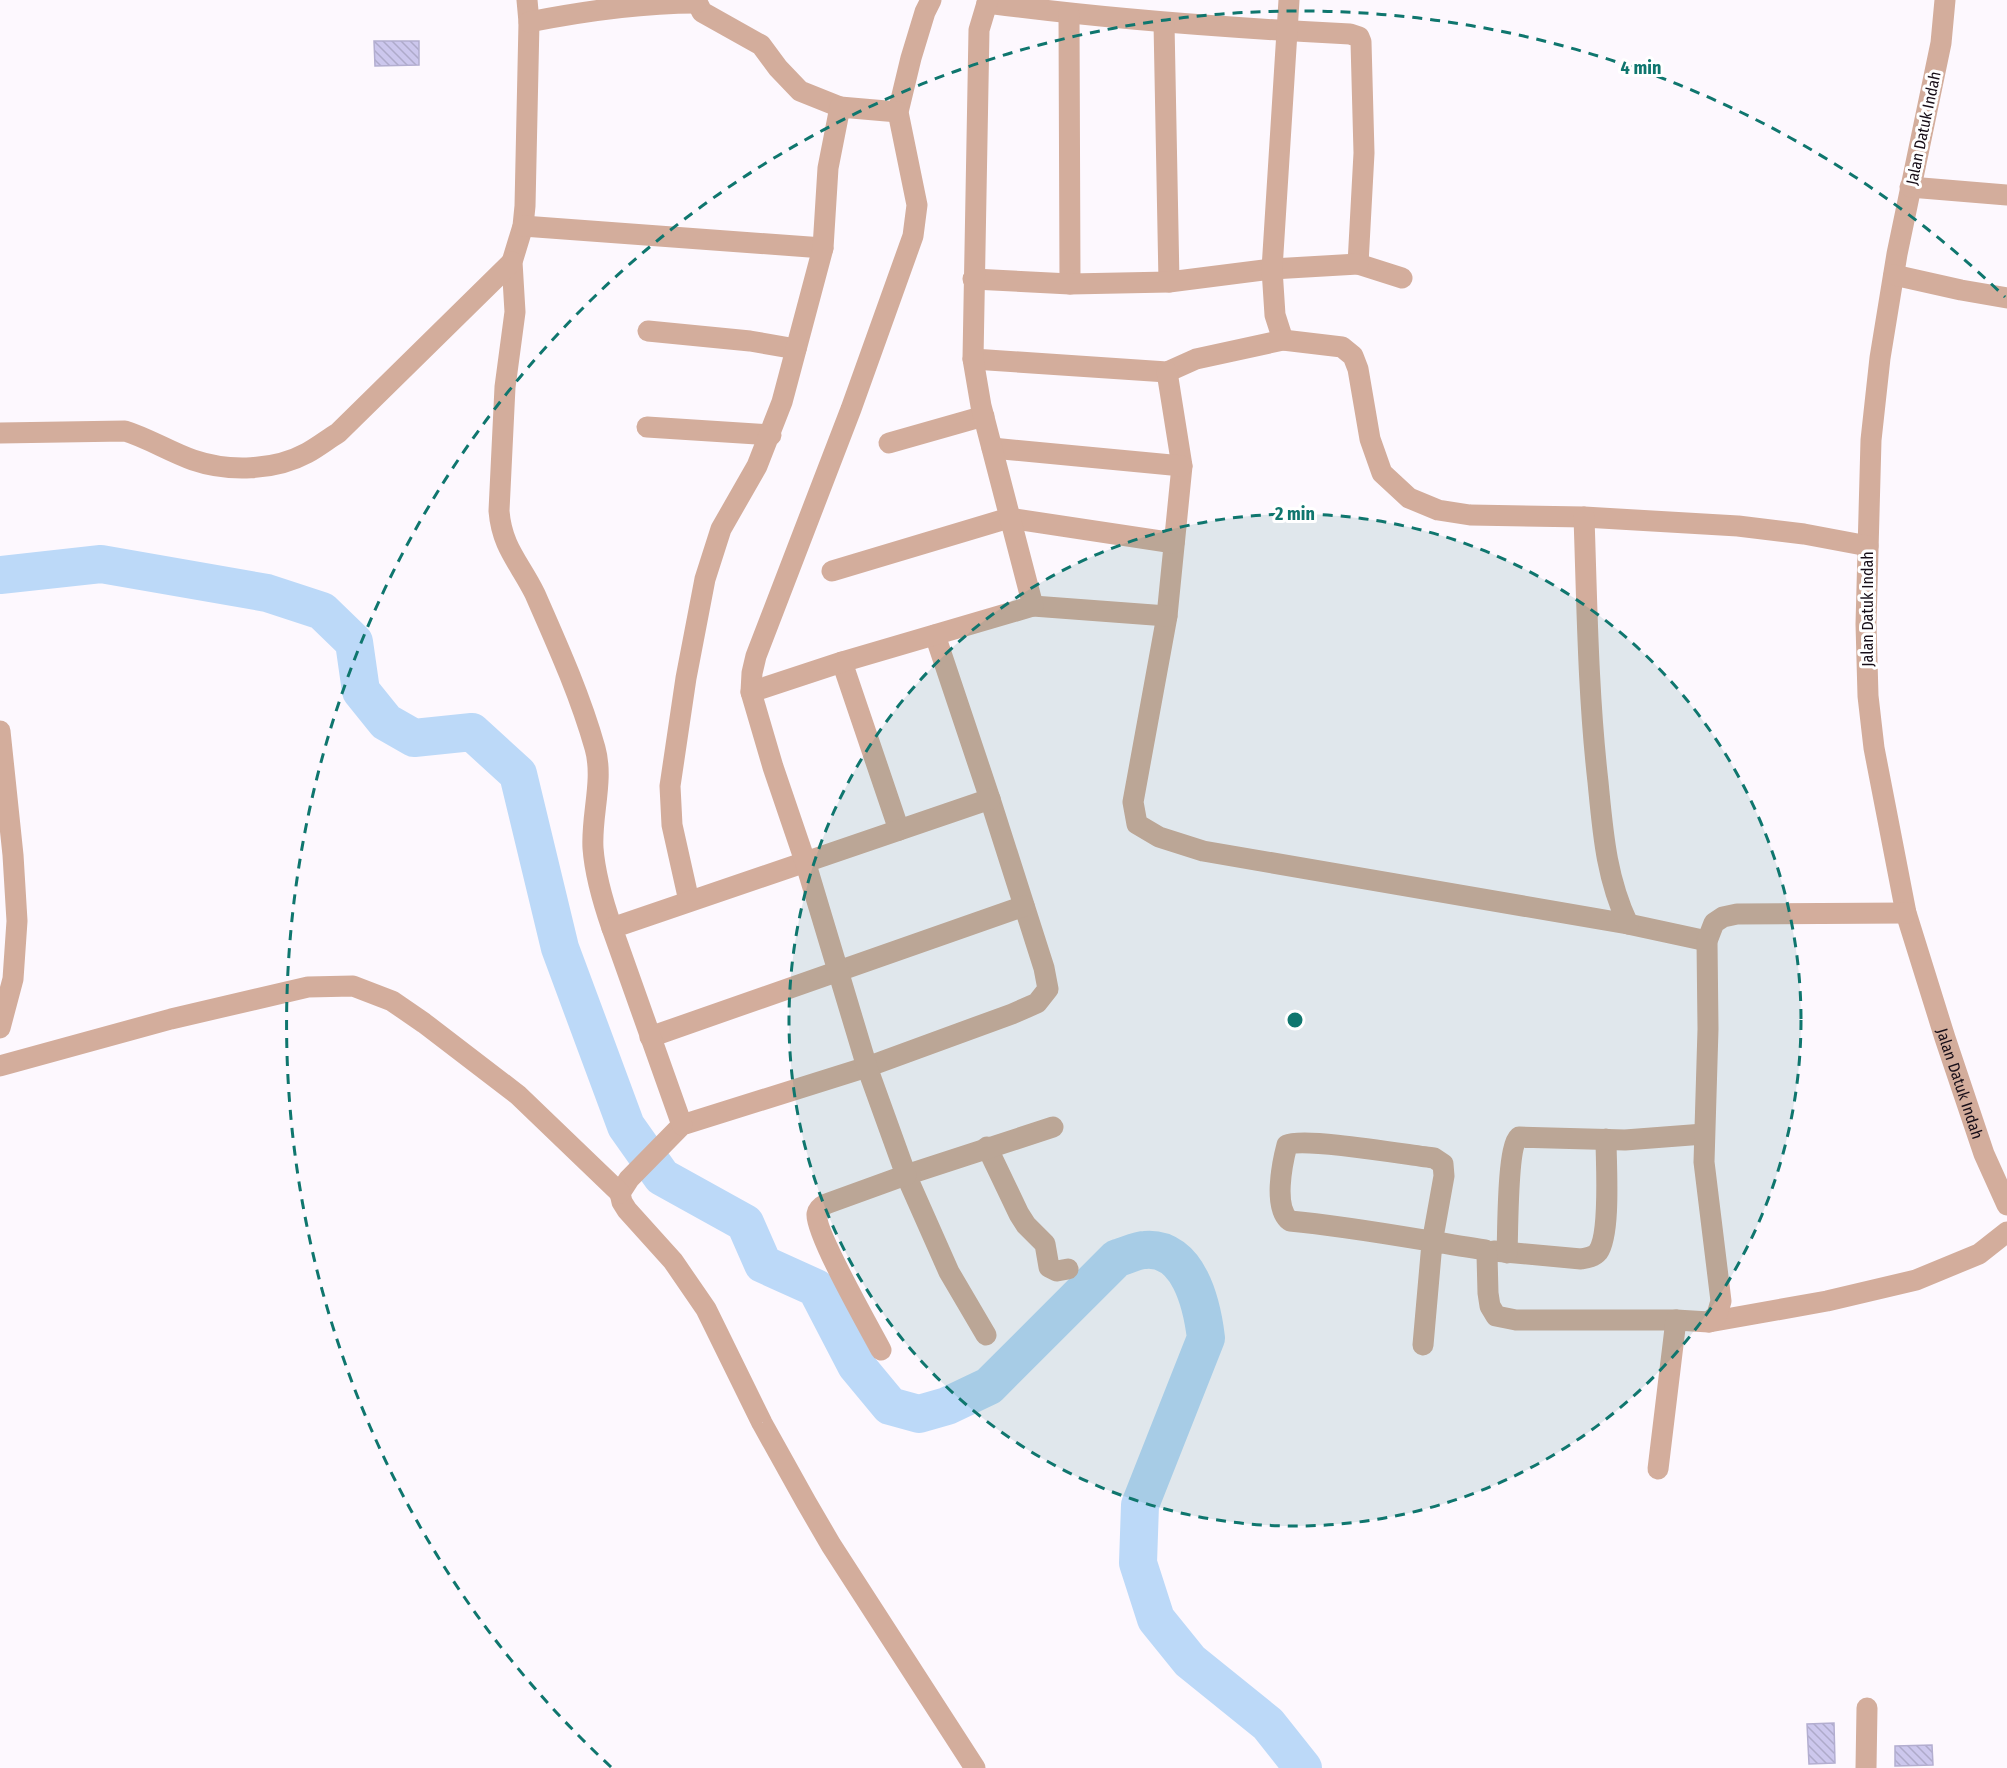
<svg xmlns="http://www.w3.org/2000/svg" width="2007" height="1768" viewBox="0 0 2007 1768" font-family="'Fira Sans Condensed',sans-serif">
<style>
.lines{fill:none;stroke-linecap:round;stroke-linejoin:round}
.river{stroke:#bcd9f8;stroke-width:38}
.building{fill:url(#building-back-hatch);stroke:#b3aed0;stroke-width:1.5}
.minor{stroke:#d3ad9c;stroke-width:21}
.ring{fill:none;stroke:#0f766e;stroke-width:3;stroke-dasharray:10 8}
.labels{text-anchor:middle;stroke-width:6;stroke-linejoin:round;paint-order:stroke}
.street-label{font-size:16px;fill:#170e18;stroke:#fff}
.centre{fill:#0f766e;stroke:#fff;stroke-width:3}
.ring-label{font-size:18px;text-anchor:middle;font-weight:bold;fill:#0f766e;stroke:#fff;stroke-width:6;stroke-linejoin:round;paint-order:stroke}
</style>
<defs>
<pattern id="building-back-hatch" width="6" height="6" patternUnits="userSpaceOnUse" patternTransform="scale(1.5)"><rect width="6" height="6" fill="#ccc7ed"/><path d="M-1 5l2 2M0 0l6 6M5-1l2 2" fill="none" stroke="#aeaaca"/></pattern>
</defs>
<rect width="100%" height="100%" fill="#fdf8fe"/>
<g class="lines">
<path class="river" d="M 0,575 L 101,564 L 267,593 L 322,611 L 354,642 L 361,691 L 386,722 L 414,738 L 472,732 L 518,774 L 560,948 L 626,1126 L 662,1177 L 745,1223 L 763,1264 L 816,1288 L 856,1365 L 890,1406 L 919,1414 L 947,1406 L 989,1386 L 1117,1258 C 1126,1256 1136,1250 1145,1250 C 1189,1246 1202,1305 1206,1338 L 1140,1505 L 1138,1563 L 1156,1619 L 1190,1661 L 1268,1724 L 1303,1768"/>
</g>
<g class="building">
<polygon points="374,41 419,41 419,65 375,66"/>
<polygon points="1834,1723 1835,1763 1809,1764 1807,1724"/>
<polygon points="1932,1745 1933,1765 1895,1766 1895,1746"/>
</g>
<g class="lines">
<g class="minor">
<path d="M 527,0 L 529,22 L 525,206 L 523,226 L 512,262 L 515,312 L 505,387 L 499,511 C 502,548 520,563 535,594 C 557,644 580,695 595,748 C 604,780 591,815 593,848 C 595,876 603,902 612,928"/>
<polyline points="696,0 702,12 761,45 778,68 800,91 840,107"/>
<path id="s1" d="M 1945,0 L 1941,43 L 1897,254 L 1880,358 L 1871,440 L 1866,624 L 1868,696 L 1874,748 L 1906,913 L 1945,1038 L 1984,1154 L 2007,1205"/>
<path d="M 987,3 C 1107,19 1228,28 1350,34 L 1359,37 L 1361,42 L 1364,153 L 1358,264 L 1402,278"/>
<polyline points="1069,14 1070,284"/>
<path d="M 529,22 C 585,11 639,3 696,3"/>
<polyline points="1164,23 1169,282"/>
<polyline points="1910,187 2007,195"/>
<polyline points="523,226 823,248"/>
<polyline points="1894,275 1961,290 2007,298"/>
<polyline points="973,279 1070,284 1169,282 1272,269 1358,264"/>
<polyline points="648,331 750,341 796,349"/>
<polyline points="1283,340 1275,315 1272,269 1289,0"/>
<polyline points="973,359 1167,372 1196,359 1283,340 1342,347 1353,356 1358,369 1370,439 1382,473 1409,498 1438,510 1470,515 1584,517 1738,526 1804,534 1868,546"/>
<polyline points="1167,372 1182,466 1167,616 1133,802 1137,824 1159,837 1203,851 1628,924 1707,941"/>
<polyline points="647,427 771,435"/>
<path d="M 0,433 L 125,431 C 148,438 170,452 193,460 C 228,472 274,471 307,453 C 318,447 328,439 338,433 L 512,262"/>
<polyline points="889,443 984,416"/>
<polyline points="992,448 1182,466"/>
<path d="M 1584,517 C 1587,605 1588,694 1598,782 C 1603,833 1606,877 1628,924"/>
<polyline points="832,571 1009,518 1174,543"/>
<polyline points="1033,606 1167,616"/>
<polyline points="935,635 990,799 1044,968 1048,989 1037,1003 1012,1014 867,1067 682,1125 629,1179 620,1193 622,1202 627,1210 673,1261 706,1309 762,1423 806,1502 831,1545 975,1768"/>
<polyline points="842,662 899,830"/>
<polyline points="751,692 752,673 756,656 851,409 913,236 917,205 898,112 911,58 925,12 931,0"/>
<polyline points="0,731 13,855 17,921 13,979 0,1028"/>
<polyline points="689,901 672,825 670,786 686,678 705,579 721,529 757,466 782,402 823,248 828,168 840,107 898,112"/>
<polyline points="650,1037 1024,906"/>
<polyline points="0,1066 171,1019 308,987 353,986 392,1001 424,1023 518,1095 620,1193"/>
<polyline points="682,1125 612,928 990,799"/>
<polyline points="987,1147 1019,1214 1026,1225 1045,1244 1049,1267 1057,1271 1068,1269"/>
<path d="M 1494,1251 L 1581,1259 C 1587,1258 1594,1257 1598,1252 C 1611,1234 1606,1164 1606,1139"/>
<path d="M 1507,1253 C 1508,1233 1507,1147 1519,1137 L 1625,1140 L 1704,1134"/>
<polyline points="1709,1322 1827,1301 1916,1280 1979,1254 2007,1232"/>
<polyline points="986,1335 949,1272 906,1175 1053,1127"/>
<path d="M 1423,1345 L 1432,1243 L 1444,1176 L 1443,1164 L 1434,1158 C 1408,1155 1304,1137 1287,1145 C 1282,1164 1273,1208 1290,1221 C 1355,1227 1420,1240 1485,1250 L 1487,1255 L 1488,1293 L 1490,1306 L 1496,1316 L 1516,1320 L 1676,1320 L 1709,1322 L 1717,1315 L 1721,1301 L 1704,1162 L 1708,1029 L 1707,941 L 1714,923 L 1723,917 L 1737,914 L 1906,913"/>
<path d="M 881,1350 C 870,1329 814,1231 817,1214 C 818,1209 822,1206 826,1204 L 906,1175 L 867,1067 L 805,861 L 773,767 L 751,692 L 842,662 L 1033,606 L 981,406 L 973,359 L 979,30 L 988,0"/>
<polyline points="1658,1469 1676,1320"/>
<polyline points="1866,1768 1867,1708"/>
</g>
</g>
<circle cx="1295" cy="1020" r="506" fill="#0f766e" fill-opacity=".12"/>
<g class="ring">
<circle cx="1295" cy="1020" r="506"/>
<path d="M611 1767A1013 1013 0 1 1 2005 297"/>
</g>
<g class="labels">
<g class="street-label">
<text transform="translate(1923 128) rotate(-78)" y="6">Jalan Datuk Indah</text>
<text transform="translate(1867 609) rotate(-90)" y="6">Jalan Datuk Indah</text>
<text dy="6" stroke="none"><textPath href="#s1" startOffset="1102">Jalan Datuk Indah</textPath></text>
</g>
</g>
<circle cx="1295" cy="1020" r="9" class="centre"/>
<g class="ring-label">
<text x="1641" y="74">4 min</text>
<text x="1295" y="520">2 min</text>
</g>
</svg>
